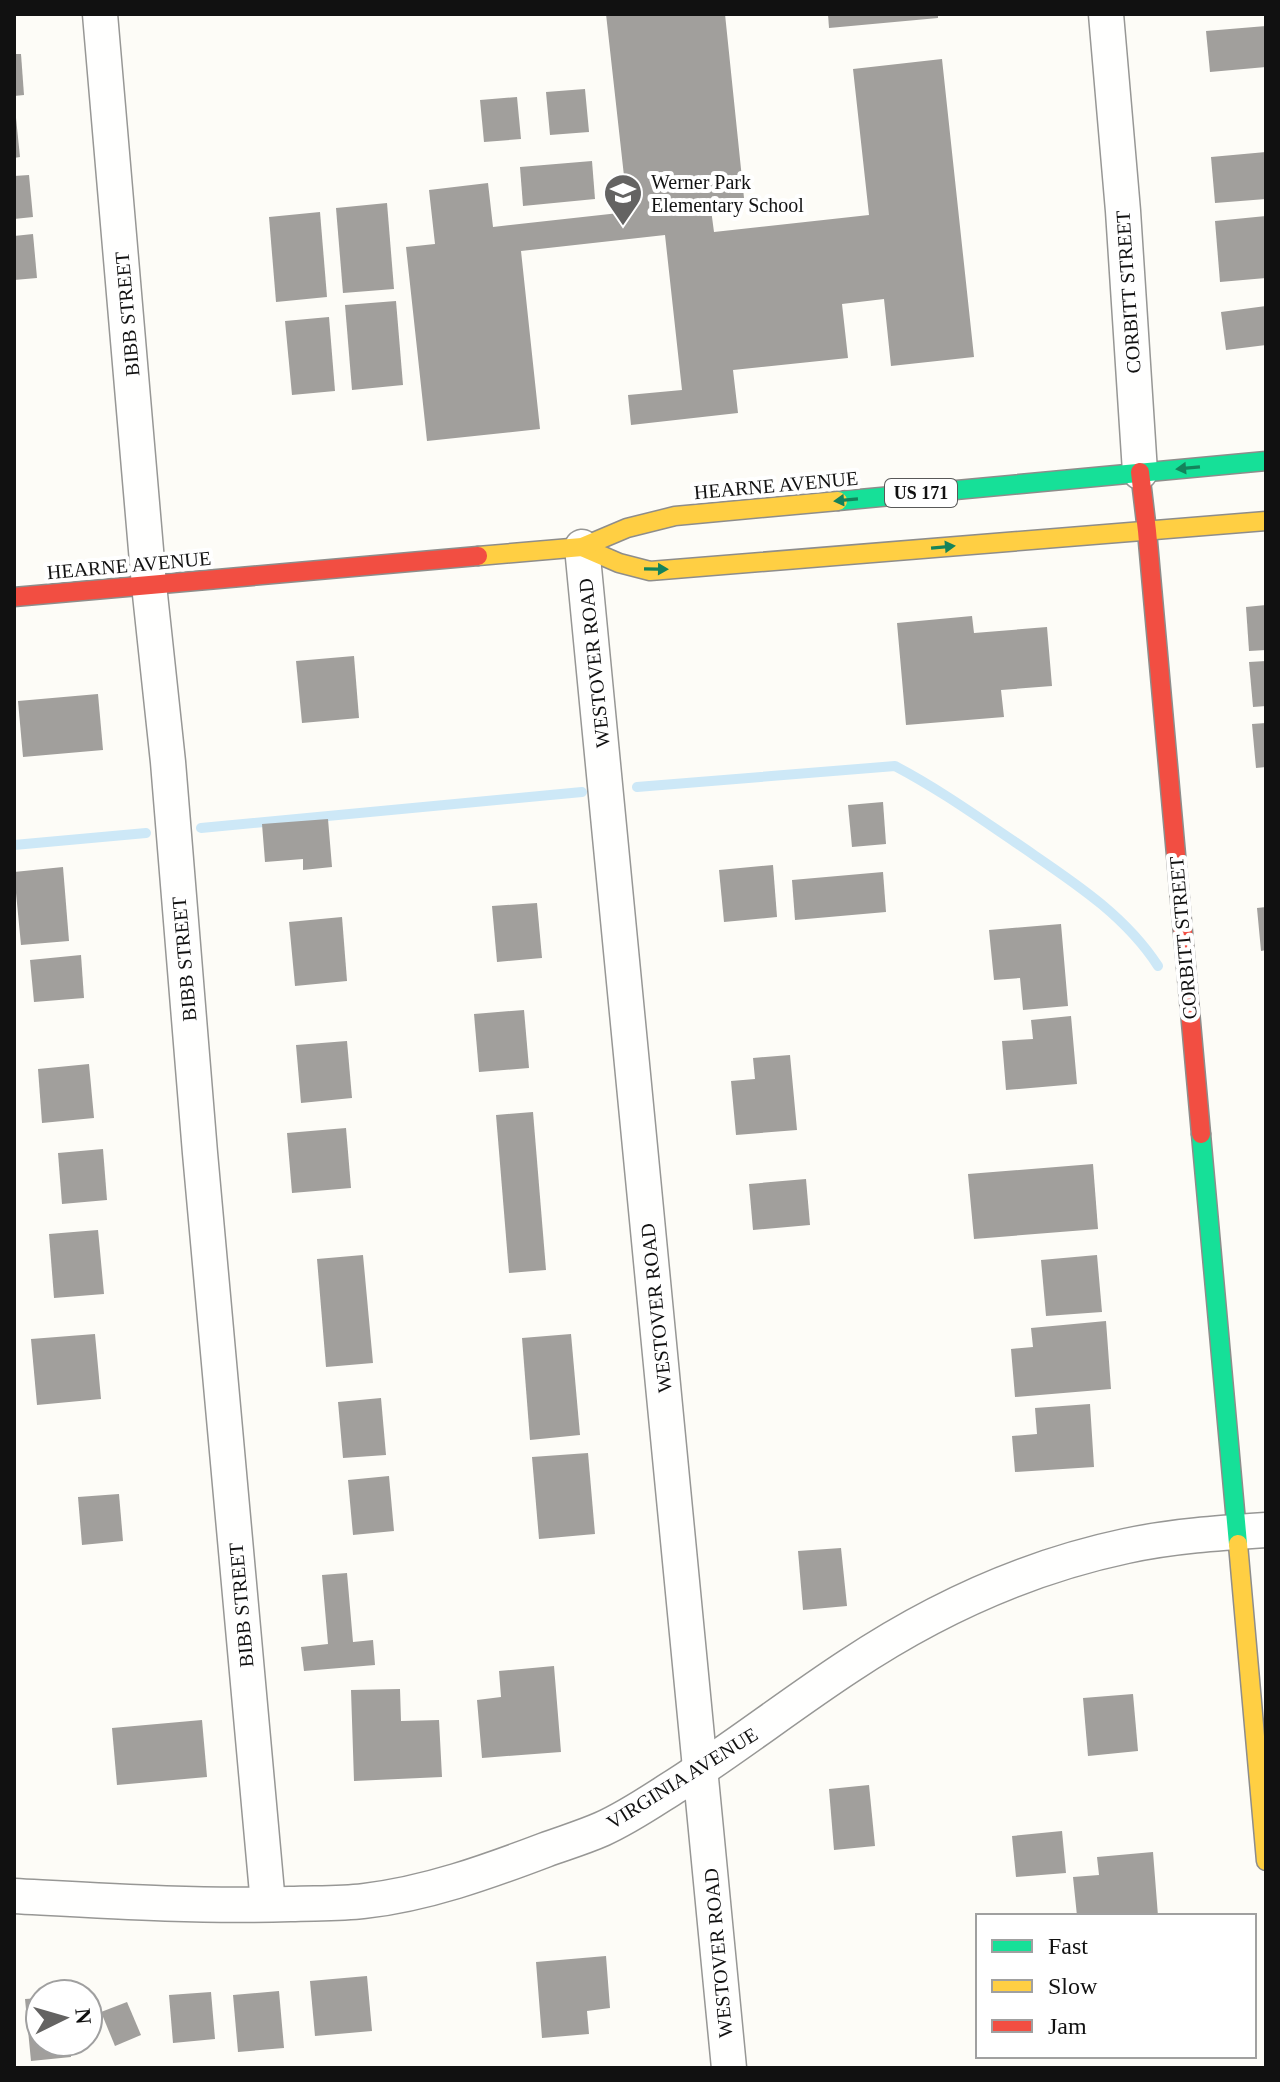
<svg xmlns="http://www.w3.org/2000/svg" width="1280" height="2082" viewBox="0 0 1280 2082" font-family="'Times New Roman',serif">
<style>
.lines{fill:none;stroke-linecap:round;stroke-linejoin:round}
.stream{stroke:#cde8f7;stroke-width:10}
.building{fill:#a19f9c}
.street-casing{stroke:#979795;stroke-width:37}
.fast-casing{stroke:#8e8d8b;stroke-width:21}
.slow-casing{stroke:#8e8d8b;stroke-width:21}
.jam-casing{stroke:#8e8d8b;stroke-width:21}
.street{stroke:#fffffe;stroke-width:34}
.fast{stroke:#16e098;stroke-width:18}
.slow{stroke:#ffcf43;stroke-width:18}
.jam{stroke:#f24e42;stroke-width:18}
.oneway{fill:#14835b}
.labels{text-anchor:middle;stroke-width:8;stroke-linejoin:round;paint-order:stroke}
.shield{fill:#fff;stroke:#585858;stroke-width:2}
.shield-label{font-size:18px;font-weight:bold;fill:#111}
.poi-label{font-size:20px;fill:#111;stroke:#fff;text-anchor:start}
.street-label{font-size:20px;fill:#111;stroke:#fff}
</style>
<rect width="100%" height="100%" fill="#fdfcf7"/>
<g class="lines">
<g class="stream">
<path d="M 637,787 L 895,766 C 937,788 975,815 1015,842 C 1067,878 1123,912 1158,966"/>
<polyline points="201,828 582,792"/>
<polyline points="14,845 146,833"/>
</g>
</g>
<g class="building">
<polygon points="606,14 725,14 744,198 710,202 714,232 869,215 853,69 942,59 974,357 891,366 884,299 842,304 848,358 733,370 738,413 631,425 628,395 682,390 665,235 521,251 540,429 427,441 406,247 435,244 429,190 488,183 493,227 628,212"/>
<polygon points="828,14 938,14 938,18 829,28"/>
<polygon points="1266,26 1266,67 1210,72 1206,31"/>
<polygon points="14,54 21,54 24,95 14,96"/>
<polygon points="585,89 589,132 550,135 546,92"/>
<polygon points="517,97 521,139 484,142 480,100"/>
<polygon points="14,118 16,118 20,157 14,158"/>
<polygon points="1266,152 1266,199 1215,203 1211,157"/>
<polygon points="592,161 595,199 523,206 520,167"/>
<polygon points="29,175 33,217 14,219 14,176"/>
<polygon points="387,203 394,289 343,293 336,208"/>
<polygon points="320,212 327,297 276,302 269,217"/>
<polygon points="1266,216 1266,278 1220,282 1215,221"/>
<polygon points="33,234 37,278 14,280 14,236"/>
<polygon points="396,301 403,385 352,390 345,305"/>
<polygon points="1266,306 1266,345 1226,350 1221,312"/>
<polygon points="329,317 335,391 292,395 285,321"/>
<polygon points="1266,605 1266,650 1249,651 1246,607"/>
<polygon points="972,616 974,633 1047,627 1052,686 1001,690 1004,717 906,725 897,623"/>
<polygon points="354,656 359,718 302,723 296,661"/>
<polygon points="1266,661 1266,706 1253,707 1249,662"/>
<polygon points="98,694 103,750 23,757 18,701"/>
<polygon points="1266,723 1266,767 1256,768 1252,724"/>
<polygon points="883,802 886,844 852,847 848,805"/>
<polygon points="328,819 332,867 303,870 303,859 265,862 262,824"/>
<polygon points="773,865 777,917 724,922 719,870"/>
<polygon points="63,867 69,941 21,945 14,872"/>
<polygon points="883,872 886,912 795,920 792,880"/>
<polygon points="537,903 542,958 497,962 492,906"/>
<polygon points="1266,907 1266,950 1261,951 1257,908"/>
<polygon points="342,917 347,981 295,986 289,922"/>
<polygon points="1061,924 1068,1006 1023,1010 1020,978 994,980 989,930"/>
<polygon points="81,955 84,998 34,1002 30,960"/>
<polygon points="524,1010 529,1068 479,1072 474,1014"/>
<polygon points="1071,1016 1077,1084 1006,1090 1002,1041 1033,1039 1031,1020"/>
<polygon points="347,1041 352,1098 301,1103 296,1045"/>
<polygon points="790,1055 797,1130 736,1135 731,1081 755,1079 753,1058"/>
<polygon points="89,1064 94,1118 42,1123 38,1069"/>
<polygon points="533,1112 546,1270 509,1273 496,1115"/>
<polygon points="346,1128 351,1188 292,1193 287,1133"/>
<polygon points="103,1149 107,1200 62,1204 58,1153"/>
<polygon points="1093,1164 1098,1229 974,1239 968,1174"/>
<polygon points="806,1179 810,1225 753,1230 749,1184"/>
<polygon points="98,1230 104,1294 54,1298 49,1234"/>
<polygon points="363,1255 373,1363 326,1367 317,1259"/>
<polygon points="1097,1255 1102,1312 1046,1316 1041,1260"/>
<polygon points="1106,1321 1111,1389 1015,1397 1011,1349 1033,1347 1031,1328"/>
<polygon points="95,1334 101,1399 37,1405 31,1339"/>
<polygon points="571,1334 580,1435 530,1440 522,1338"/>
<polygon points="381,1398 386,1455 343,1458 338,1402"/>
<polygon points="1090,1404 1094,1467 1015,1472 1012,1436 1037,1434 1035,1408"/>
<polygon points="588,1453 595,1534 539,1539 532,1457"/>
<polygon points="389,1476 394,1531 353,1535 348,1480"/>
<polygon points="119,1494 123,1541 82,1545 78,1497"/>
<polygon points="841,1548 847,1606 803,1610 798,1551"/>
<polygon points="347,1573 353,1642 373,1640 375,1665 304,1671 301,1647 328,1644 322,1575"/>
<polygon points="554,1666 561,1752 482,1758 477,1700 501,1697 499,1671"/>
<polygon points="400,1689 401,1721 439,1720 442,1777 354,1781 351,1690"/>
<polygon points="1133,1694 1138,1751 1088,1756 1083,1698"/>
<polygon points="202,1720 207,1777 117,1785 112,1728"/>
<polygon points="869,1785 875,1846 834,1850 829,1789"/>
<polygon points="1062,1831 1066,1873 1016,1877 1012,1836"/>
<polygon points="1153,1852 1158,1916 1077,1916 1073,1877 1099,1875 1097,1857"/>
<polygon points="606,1956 610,2008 587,2011 589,2034 542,2038 536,1962"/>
<polygon points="367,1976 372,2031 315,2036 310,1981"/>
<polygon points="279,1991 284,2048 238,2052 233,1995"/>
<polygon points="211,1992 215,2039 173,2043 169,1995"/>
<polygon points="40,1998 40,2042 70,2042 71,2057 31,2061 25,1999"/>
<polygon points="127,2002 141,2035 115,2046 101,2012"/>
</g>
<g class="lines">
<g class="street-casing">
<g id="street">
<polyline points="100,14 149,585 168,762 200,1153 268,1904"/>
<polyline points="1106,14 1123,211 1140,472"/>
<polyline points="582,547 729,2068"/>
<path d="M 14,1896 C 106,1901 198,1907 290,1904 C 314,1903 340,1904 364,1901 C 426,1894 487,1872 545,1850 C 564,1843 584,1837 602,1829 C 629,1817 653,1800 677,1785 C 736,1747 791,1704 849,1666 C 933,1610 1027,1567 1126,1546 C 1172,1536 1219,1533 1266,1530"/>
</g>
</g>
<g class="fast-casing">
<g id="fast">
<polyline points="838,501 1266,461"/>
<polyline points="1201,1134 1238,1544"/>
</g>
</g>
<g class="slow-casing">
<g id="slow">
<polyline points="582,547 619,563 650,571 1266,521"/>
<polyline points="478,556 582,547 627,528 675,516 838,501"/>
<polyline points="1238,1544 1266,1861"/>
</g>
</g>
<g class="jam-casing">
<g id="jam">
<polyline points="1140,472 1147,531 1201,1134"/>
<polyline points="14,597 478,556"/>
</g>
</g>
<use href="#street" class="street"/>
<use href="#fast" class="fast"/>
<use href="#slow" class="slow"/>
<use href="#jam" class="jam"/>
</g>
<defs><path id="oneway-solid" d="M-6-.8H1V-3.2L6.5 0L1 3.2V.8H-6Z" transform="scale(2)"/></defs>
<g class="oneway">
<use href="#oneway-solid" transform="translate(1188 468) rotate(175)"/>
<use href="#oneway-solid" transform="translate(846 500) rotate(175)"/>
<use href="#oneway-solid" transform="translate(943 547) rotate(-5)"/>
<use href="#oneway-solid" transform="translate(656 569) rotate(1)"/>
</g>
<defs>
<g id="school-pin" transform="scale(2)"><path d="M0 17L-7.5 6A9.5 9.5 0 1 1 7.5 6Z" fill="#646362" stroke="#fff"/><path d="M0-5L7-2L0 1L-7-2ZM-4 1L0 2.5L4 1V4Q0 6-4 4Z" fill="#fff"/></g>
</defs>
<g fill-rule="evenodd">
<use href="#school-pin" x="623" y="193"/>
</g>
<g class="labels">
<rect class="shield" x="885" y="479" width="72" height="28" rx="6"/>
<g class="shield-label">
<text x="921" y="499">US 171</text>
</g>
<g class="poi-label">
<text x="651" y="189">Werner Park<tspan x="651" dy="23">Elementary School</tspan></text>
</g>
<g class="street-label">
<text transform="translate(1128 292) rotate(-94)" y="7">CORBITT STREET</text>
<text transform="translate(127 314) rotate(-95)" y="7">BIBB STREET</text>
<text transform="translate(776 485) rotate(-5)" y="7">HEARNE AVENUE</text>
<text transform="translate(129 565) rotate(-5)" y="7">HEARNE AVENUE</text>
<text transform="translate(594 663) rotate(-96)" y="7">WESTOVER ROAD</text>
<text transform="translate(1183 938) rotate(-95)" y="7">CORBITT STREET</text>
<text transform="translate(184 959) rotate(-95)" y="7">BIBB STREET</text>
<text transform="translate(656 1308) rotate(-96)" y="7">WESTOVER ROAD</text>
<text transform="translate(241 1605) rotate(-95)" y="7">BIBB STREET</text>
<text transform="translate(682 1778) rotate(-32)" y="7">VIRGINIA AVENUE</text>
<text transform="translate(718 1953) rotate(-95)" y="7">WESTOVER ROAD</text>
</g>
</g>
<rect width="1280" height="2082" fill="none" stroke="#111111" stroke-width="32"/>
<rect x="976" y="1914" width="280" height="144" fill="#ffffff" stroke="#a0a0a0" stroke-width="2"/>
<rect x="992" y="1940" width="40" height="12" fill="#16e098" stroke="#a0a0a0" stroke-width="2"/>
<text x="1048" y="1954" font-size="24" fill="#111111">Fast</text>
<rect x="992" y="1980" width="40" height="12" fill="#ffcf43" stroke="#a0a0a0" stroke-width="2"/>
<text x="1048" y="1994" font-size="24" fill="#111111">Slow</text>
<rect x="992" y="2020" width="40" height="12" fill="#f24e42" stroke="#a0a0a0" stroke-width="2"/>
<text x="1048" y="2034" font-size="24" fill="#111111">Jam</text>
<g transform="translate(64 2018) rotate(85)"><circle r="38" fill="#ffffff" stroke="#a0a0a0" stroke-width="2"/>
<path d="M0-6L14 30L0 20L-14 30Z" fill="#646362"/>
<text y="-12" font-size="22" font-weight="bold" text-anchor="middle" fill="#111111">N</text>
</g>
</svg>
